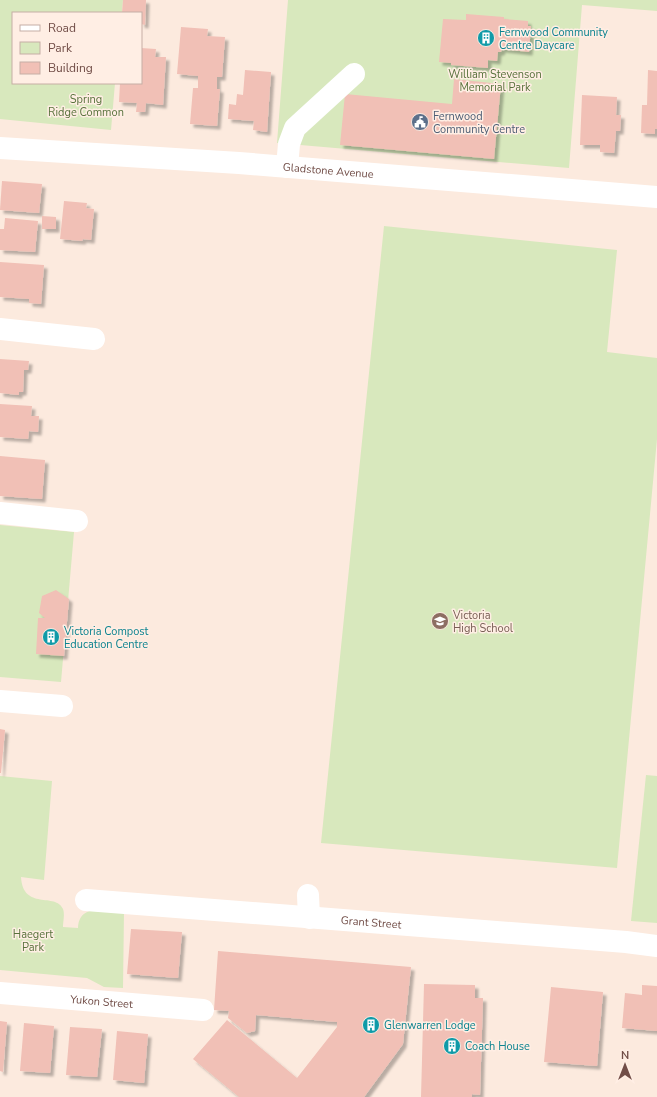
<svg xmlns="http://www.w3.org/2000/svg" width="657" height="1097" viewBox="0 0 657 1097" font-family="'Nunito Sans',sans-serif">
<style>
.green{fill:#d8e8bd}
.building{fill:#f1c0b6;filter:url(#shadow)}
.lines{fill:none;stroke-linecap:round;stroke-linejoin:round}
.minor{stroke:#fff;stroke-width:22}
.labels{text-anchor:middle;stroke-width:3;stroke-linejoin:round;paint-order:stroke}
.culture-label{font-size:11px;fill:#0d838f;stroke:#ffeee4;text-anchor:start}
.park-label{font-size:11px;fill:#58723c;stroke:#ffeee4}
.service-label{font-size:11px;fill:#4e5e75;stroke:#ffeee4;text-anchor:start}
.street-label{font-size:11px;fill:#714d47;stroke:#ffeee4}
.education-label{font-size:11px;fill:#785e54;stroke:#ffeee4;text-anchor:start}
</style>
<defs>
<filter id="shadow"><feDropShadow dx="3.5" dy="3.5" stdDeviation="1" flood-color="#0004"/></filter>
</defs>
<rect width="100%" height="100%" fill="#fceade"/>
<g class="green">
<polygon points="0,0 123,0 122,13 13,13 13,83 115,83 111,130 0,119"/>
<polygon points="288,0 657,0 657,11 582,5 569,168 277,143"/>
<polygon points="384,226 617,250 607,352 657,358 657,439 617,868 321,843"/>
<polygon points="0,525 74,532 61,682 0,677"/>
<polygon points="646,775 657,776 657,923 631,921"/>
<path d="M 0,776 L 52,781 L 44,880 L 21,877 C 23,911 56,892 63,909 C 65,914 63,922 63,927 L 78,928 C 79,903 107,910 124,912 L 123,988 L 104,987 L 87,978 L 0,970 Z"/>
</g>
<g class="building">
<polygon points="123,0 146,0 145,25 141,24 141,13 122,13"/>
<polygon points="466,14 504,17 504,19 528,21 528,26 531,26 529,52 502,49 501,52 498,52 497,61 488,60 488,68 451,65 451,63 439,62 443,19 466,20"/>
<polygon points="181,27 208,29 207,36 225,37 222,77 217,77 217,89 220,89 217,126 190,124 193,88 198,88 198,76 177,74"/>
<polygon points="141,48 156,49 155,57 166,57 163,105 146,103 145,112 136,112 137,103 119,102 120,83 141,83"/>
<polygon points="245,70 271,72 267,132 253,130 254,121 228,119 229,104 236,105 237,94 243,95"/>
<polygon points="648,70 657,71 657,129 655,129 655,134 641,133 642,105 647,105"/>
<polygon points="454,79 501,84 494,159 340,145 345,94 452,104"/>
<polygon points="582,95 617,97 616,115 621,115 620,131 616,131 614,153 600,152 600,145 580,145"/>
<polygon points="2,181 42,184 39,213 0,210"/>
<polygon points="64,201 87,203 86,208 94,209 91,240 83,239 82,241 60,239"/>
<polygon points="42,216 56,217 56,229 42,229"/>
<polygon points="5,218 38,221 35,252 0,250 0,229 4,229"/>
<polygon points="0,262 44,265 41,304 29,303 29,299 0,297"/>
<polygon points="0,359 29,361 28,370 24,370 23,392 19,392 19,395 0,393"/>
<polygon points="0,404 32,406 31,416 39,416 38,432 29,431 28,439 0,437"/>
<polygon points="0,456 45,460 42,499 0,496"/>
<polygon points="56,590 69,599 64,656 36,654 38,618 45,618 39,613 42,596"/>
<polygon points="0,729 5,730 1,773 0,773"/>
<polygon points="131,929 182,932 178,978 127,974"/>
<polygon points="218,951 411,967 403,1044 364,1097 239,1097 193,1059 227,1020 297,1078 337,1027 337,1022 256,1015 255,1031 247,1033 228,1018 229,1011 214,1010"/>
<polygon points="424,984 475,985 475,998 483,998 480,1095 472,1094 472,1097 421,1097"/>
<polygon points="642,985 657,986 657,1031 622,1028 625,993 642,995"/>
<polygon points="551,987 603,992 597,1066 544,1062"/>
<polygon points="0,1021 7,1022 3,1072 0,1071"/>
<polygon points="24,1023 54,1026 50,1073 20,1071"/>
<polygon points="70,1027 102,1029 97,1077 66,1075"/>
<polygon points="117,1031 148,1034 144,1083 113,1080"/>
</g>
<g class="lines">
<g class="minor">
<path id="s1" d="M 0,148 L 239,163 L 657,197"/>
<polyline points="287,167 289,144 295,128 354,74"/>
<polyline points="0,329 94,339"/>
<polyline points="0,513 77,521"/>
<polyline points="0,701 62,706"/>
<polyline points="308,895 309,918"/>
<path id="s2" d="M 86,900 L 626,942 L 657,946"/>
<path id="s3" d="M 0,993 L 203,1010"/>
</g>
</g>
<defs>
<g id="building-disc" transform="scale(0.9)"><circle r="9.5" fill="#0f9aa8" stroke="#ffeee4"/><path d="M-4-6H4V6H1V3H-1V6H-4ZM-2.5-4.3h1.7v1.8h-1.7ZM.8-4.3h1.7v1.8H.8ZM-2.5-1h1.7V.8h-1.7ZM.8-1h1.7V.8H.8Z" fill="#fff"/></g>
<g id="civic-disc" transform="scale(0.9)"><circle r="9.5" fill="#5c6f8a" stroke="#ffeee4"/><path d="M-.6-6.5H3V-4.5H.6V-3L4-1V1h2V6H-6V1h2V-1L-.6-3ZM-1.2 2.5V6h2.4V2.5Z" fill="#fff"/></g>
<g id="school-disc" transform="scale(0.9)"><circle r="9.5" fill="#8d6e63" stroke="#ffeee4"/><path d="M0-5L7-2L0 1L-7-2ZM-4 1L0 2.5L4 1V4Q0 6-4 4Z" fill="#fff"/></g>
</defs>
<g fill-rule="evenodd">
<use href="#building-disc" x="486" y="38"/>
<use href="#civic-disc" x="420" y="122"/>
<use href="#school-disc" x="440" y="621"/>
<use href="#building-disc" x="51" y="637"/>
<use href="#building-disc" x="371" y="1025"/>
<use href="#building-disc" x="452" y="1046"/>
</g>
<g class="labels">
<g class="culture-label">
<text x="499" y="36">Fernwood Community<tspan x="499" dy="13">Centre Daycare</tspan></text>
<text x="64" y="635">Victoria Compost<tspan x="64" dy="13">Education Centre</tspan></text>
<text x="384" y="1029">Glenwarren Lodge</text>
<text x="465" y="1050">Coach House</text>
</g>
<g class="park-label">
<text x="495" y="78">William Stevenson<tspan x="495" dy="13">Memorial Park</tspan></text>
<text x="86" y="103">Spring<tspan x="86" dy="13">Ridge Common</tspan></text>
<text x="33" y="938">Haegert<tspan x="33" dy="13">Park</tspan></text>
</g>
<g class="service-label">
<text x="433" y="120">Fernwood<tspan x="433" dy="13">Community Centre</tspan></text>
</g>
<g class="street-label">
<text dy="4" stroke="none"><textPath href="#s1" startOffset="329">Gladstone Avenue</textPath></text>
<text dy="4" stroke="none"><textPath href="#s2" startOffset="286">Grant Street</textPath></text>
<text dy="4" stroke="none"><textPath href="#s3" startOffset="102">Yukon Street</textPath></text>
</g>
<g class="education-label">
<text x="453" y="619">Victoria<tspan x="453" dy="13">High School</tspan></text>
</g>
</g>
<rect x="12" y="12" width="130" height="72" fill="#ffeee4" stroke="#c6aea5"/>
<rect x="20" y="25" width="20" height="6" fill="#ffffff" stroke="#c6aea5"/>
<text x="48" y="32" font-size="12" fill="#714d47">Road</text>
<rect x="20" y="42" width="20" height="12" fill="#d8e8bd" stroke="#c6aea5"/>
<text x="48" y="52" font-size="12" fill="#714d47">Park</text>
<rect x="20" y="62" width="20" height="12" fill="#f1c0b6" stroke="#c6aea5"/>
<text x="48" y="72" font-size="12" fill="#714d47">Building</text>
<g transform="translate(625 1065)" stroke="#ffeee4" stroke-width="3" paint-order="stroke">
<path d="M0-3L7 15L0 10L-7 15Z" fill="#714d47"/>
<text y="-6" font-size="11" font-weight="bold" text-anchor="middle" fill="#714d47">N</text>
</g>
</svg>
